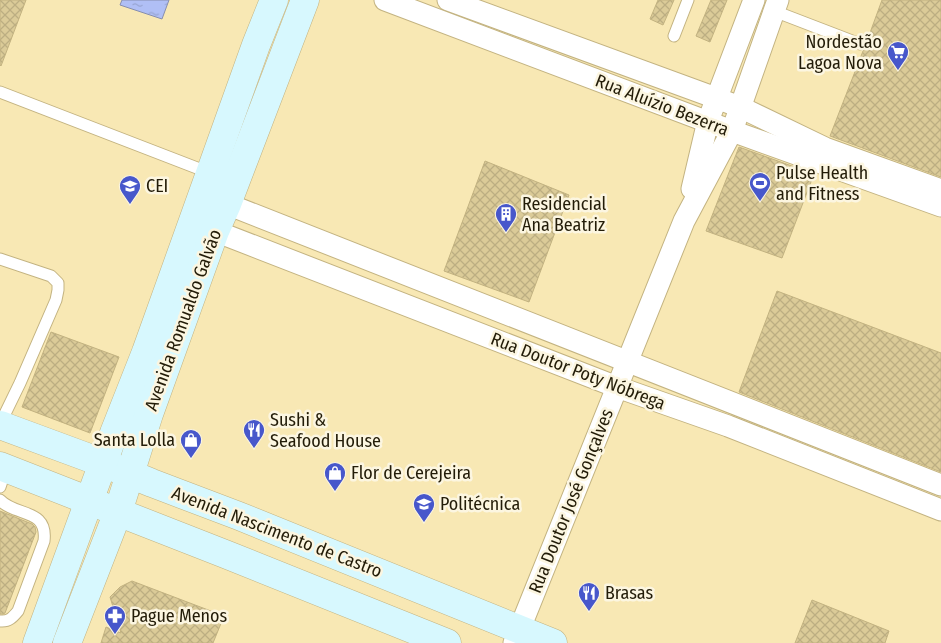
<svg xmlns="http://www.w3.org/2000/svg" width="941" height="643" viewBox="0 0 941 643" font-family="'Fira Sans Condensed',sans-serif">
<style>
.water{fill:url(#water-ripples);stroke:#868eae}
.building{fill:url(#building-cross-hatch);stroke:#c2b280}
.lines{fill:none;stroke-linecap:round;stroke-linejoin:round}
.lane-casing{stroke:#c3b381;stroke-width:13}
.street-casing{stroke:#c3b381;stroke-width:23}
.secondary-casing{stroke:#c3b381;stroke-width:29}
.lane{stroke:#fff;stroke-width:11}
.street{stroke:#fff;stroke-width:21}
.secondary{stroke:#d7f8fe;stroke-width:28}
.labels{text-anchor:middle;stroke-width:5;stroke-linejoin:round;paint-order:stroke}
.poi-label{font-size:18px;fill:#231c08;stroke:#fcf6e1;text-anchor:start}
.street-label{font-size:18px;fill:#231c08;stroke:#fcf6e1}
</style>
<defs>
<pattern id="water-ripples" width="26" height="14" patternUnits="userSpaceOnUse" patternTransform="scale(1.25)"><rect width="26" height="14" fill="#b0bff5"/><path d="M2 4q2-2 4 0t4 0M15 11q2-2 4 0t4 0" fill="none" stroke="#97a4d1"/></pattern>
<pattern id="building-cross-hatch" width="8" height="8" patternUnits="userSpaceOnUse" patternTransform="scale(1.25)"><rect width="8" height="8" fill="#dbcb98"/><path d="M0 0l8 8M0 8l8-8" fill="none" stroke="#bcae82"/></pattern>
</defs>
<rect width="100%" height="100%" fill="#f8e8b4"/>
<polygon class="water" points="122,0 169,0 162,19 120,5"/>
<g class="building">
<polygon points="0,0 26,0 1,66 0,65"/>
<polygon points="658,0 674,0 663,25 650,19"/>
<polygon points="711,0 727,0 710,42 696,36"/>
<polygon points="882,0 941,0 941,177 830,136 863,51 867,46 867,41"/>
<polygon points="739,147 814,174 782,258 706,231"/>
<polygon points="485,161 569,195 529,302 444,271"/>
<polygon points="777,291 941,353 941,472 739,392"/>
<polygon points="51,332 119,357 90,433 22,407"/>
<polygon points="0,511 32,524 35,527 36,532 5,613 3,614 0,614"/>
<polygon points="132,581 224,616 213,643 101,643 106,627 121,633 110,597 120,587"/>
<polygon points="812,600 889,631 885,643 795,643"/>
</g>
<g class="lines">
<g class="lane-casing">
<g id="lane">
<polyline points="774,11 860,44"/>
<polyline points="674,36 688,0"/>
<polyline points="0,92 210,173"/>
<polyline points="0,259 51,276 58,283 58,290 56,300 20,383 0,424"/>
<polyline points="0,487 6,469"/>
<path d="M 0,500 C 16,517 48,508 44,541 L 18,611 C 13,617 9,622 0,621"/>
</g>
</g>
<g class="street-casing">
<g id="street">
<polyline points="385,0 732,131 941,206"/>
<polyline points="448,0 716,98 740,107 825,148 941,190"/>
<polyline points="692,189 708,121 754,0"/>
<polyline points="227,204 941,485"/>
<polyline points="215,231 617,387 728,426 941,510"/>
<polyline points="514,643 684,221 732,131 778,0"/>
</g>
</g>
<g class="secondary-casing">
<g id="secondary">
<polyline points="0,425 103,463 152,483 239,516 553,643"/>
<polyline points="0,466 225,554 447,643"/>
<polyline points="37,643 114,433 146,352 256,45 274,0"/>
<polyline points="67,643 118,512 149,414 215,231 227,204 305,0"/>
</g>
</g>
<use href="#lane" class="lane"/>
<use href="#street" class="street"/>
<use href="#secondary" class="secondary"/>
</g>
<defs>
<g id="supermarket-pin" transform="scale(1.125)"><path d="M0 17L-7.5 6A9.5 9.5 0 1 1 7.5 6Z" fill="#4757cb" stroke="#fcf6e1"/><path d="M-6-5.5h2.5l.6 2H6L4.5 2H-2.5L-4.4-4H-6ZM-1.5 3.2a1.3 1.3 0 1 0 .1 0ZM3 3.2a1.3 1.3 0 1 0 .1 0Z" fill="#fff"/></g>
<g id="stadium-pin" transform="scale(1.125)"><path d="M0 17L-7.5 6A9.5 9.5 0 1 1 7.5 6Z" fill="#4757cb" stroke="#fcf6e1"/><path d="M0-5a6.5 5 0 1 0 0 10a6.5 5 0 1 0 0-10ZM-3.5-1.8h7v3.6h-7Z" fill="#fff"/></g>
<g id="school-pin" transform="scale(1.125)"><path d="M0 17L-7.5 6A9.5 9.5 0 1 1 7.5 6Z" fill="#4757cb" stroke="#fcf6e1"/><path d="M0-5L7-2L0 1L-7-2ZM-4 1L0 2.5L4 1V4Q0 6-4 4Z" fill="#fff"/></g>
<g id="building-pin" transform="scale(1.125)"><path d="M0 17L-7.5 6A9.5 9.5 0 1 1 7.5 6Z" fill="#4757cb" stroke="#fcf6e1"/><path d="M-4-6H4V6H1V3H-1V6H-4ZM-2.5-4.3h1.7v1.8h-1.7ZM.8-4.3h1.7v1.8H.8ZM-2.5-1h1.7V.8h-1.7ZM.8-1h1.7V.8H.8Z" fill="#fff"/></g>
<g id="restaurant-pin" transform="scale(1.125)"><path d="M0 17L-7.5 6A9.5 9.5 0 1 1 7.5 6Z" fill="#4757cb" stroke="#fcf6e1"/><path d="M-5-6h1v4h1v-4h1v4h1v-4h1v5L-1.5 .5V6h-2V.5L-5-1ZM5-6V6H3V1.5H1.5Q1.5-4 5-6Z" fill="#fff"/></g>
<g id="shop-pin" transform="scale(1.125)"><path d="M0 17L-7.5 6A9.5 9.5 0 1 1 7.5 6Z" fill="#4757cb" stroke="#fcf6e1"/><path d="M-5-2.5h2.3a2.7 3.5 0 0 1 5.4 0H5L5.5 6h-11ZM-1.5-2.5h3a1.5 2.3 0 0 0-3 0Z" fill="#fff"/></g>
<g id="pharmacy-pin" transform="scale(1.125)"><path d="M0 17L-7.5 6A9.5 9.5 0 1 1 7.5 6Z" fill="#4757cb" stroke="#fcf6e1"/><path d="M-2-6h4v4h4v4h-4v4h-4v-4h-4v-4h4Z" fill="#fff"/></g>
</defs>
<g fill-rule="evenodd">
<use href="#supermarket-pin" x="898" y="52"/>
<use href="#stadium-pin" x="760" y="183"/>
<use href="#school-pin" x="130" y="186"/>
<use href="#building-pin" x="506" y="214"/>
<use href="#restaurant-pin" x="254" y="430"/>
<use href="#shop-pin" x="191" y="440"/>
<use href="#shop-pin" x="335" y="473"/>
<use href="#school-pin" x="424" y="504"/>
<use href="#restaurant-pin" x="589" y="593"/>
<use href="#pharmacy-pin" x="115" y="616"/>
</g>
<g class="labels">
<g class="poi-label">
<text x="882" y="48" text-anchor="end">Nordestão<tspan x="882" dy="21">Lagoa Nova</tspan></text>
<text x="776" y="179">Pulse Health<tspan x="776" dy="21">and Fitness</tspan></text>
<text x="146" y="192">CEI</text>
<text x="522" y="210">Residencial<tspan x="522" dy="21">Ana Beatriz</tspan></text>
<text x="270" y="426">Sushi &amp;<tspan x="270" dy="21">Seafood House</tspan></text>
<text x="175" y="446" text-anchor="end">Santa Lolla</text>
<text x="351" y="479">Flor de Cerejeira</text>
<text x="440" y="510">Politécnica</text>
<text x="605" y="599">Brasas</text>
<text x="131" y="622">Pague Menos</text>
</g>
<g class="street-label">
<text transform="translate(662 105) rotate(21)" y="6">Rua Aluízio Bezerra</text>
<text transform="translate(183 320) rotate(-70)" y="6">Avenida Romualdo Galvão</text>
<text transform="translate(578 371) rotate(21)" y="6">Rua Doutor Poty Nóbrega</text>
<text transform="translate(571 501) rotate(-68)" y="6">Rua Doutor José Gonçalves</text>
<text transform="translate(277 532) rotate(21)" y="6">Avenida Nascimento de Castro</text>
</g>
</g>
</svg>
